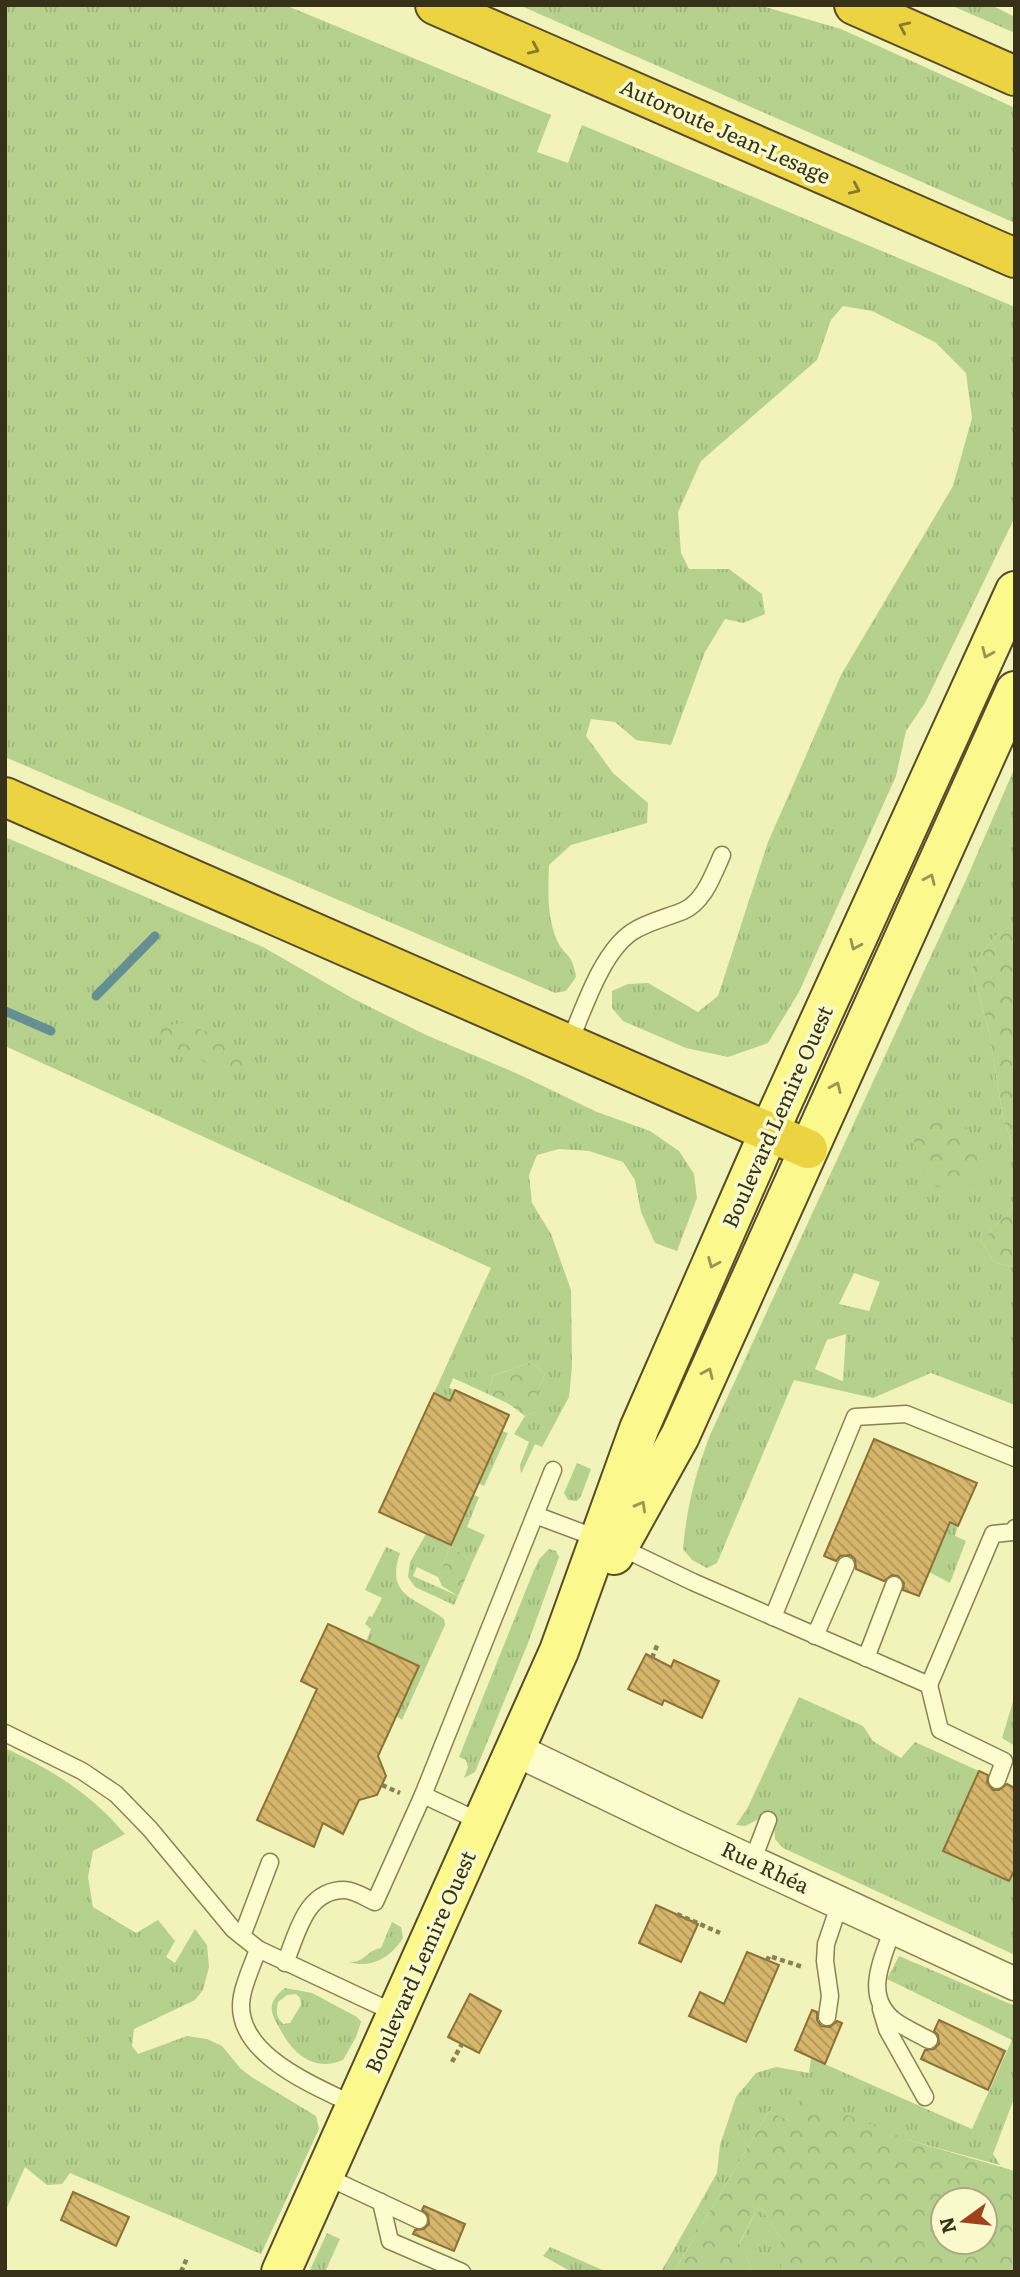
<svg xmlns="http://www.w3.org/2000/svg" width="1020" height="2277" viewBox="0 0 1020 2277" font-family="Literata,serif">
<style>
.grass{fill:url(#grass-tufts);fill-rule:evenodd}
.forest{fill:url(#forest-crowns);fill-rule:evenodd}
.lines{fill:none;stroke-linecap:round;stroke-linejoin:round}
.stream{stroke:#668f91;stroke-width:9}
.building{fill:url(#building-back-hatch);stroke:#8d7136;stroke-width:2}
.service-casing{stroke:#8b8153;stroke-width:19}
.minor-casing{stroke:#8b8153;stroke-width:35}
.primary-casing{stroke:#584c28;stroke-width:42}
.motorway-casing{stroke:#584c28;stroke-width:42}
.path{stroke:#8b8153;stroke-width:4.5;stroke-dasharray:5 3.5;stroke-linecap:butt}
.service{stroke:#fcfccf;stroke-width:16}
.minor{stroke:#fcfccf;stroke-width:32}
.primary{stroke:#fbf88d;stroke-width:38}
.motorway{stroke:#ecd341;stroke-width:38}
.oneway{stroke:#897a2c}
.oneway2{stroke:#9a9454}
.labels{text-anchor:middle;stroke-width:7;stroke-linejoin:round;paint-order:stroke}
.street-label{font-size:21px;fill:#38311a;stroke:#f9f9cb}
</style>
<defs>
<pattern id="grass-tufts" width="24" height="20" patternUnits="userSpaceOnUse" patternTransform="scale(1.75)"><rect width="24" height="20" fill="#b6d18e"/><path d="M3 7l-1-3M5 7V3M7 7l1-3M15 17l-1-3M17 17v-4M19 17l1-3" fill="none" stroke="#9db47a"/></pattern>
<pattern id="forest-crowns" width="20" height="18" patternUnits="userSpaceOnUse" patternTransform="scale(1.75)"><rect width="20" height="18" fill="#b6d18e"/><path d="M2 6a3 3 0 1 1 6 0M12 15a3 3 0 1 1 6 0" fill="none" stroke="#9db47a"/></pattern>
<pattern id="building-back-hatch" width="6" height="6" patternUnits="userSpaceOnUse" patternTransform="scale(1.75)"><rect width="6" height="6" fill="#d5b66c"/><path d="M-1 5l2 2M0 0l6 6M5-1l2 2" fill="none" stroke="#ae9558"/></pattern>
</defs>
<rect width="100%" height="100%" fill="#f2f2bb"/>
<g class="grass">
<path d="M 5,5 L 285,5 L 551,115 L 537,152 L 568,163 L 582,125 L 1015,307 L 1015,517 L 925,703 L 906,731 L 896,776 L 799,992 L 768,1043 L 728,1057 L 686,1048 L 623,1021 L 612,1008 L 612,991 L 628,984 L 648,983 L 698,1012 L 718,996 L 768,842 L 794,783 L 841,675 L 953,486 L 972,418 L 966,373 L 935,342 L 872,311 L 843,306 L 831,320 L 817,360 L 701,461 L 678,512 L 681,553 L 689,569 L 729,569 L 762,594 L 765,614 L 743,623 L 725,619 L 705,652 L 671,745 L 636,740 L 615,722 L 591,719 L 586,736 L 613,773 L 648,803 L 647,823 L 571,845 L 549,865 C 548,890 547,915 556,938 C 563,956 573,952 576,977 L 566,991 L 555,993 L 5,757 Z"/>
<polygon points="519,5 759,5 841,29 1015,108 1015,223"/>
<polygon points="950,5 991,5 1015,17 1015,33"/>
<path d="M 1015,767 L 1015,923 L 994,937 L 972,968 L 989,1032 L 1003,1117 L 1015,1152 L 1015,1205 L 981,1241 L 994,1262 L 1015,1268 L 1015,1405 L 931,1373 L 873,1398 L 794,1380 L 717,1563 L 707,1568 L 692,1560 L 683,1549 C 687,1506 695,1475 710,1435 L 966,880 ZM 854,1273 L 880,1282 L 869,1311 L 839,1304 ZM 846,1334 L 843,1381 L 842,1381 L 815,1369 L 827,1340 Z"/>
<polygon points="5,837 263,947 352,998 426,1035 518,1074 597,1112 650,1131 679,1151 694,1174 697,1198 677,1251 655,1243 641,1212 635,1180 623,1162 589,1151 559,1149 537,1155 529,1175 532,1203 551,1234 571,1290 572,1366 569,1397 542,1447 535,1444 521,1474 520,1465 529,1442 514,1434 525,1416 537,1412 537,1393 545,1374 531,1362 493,1376 488,1394 453,1378 449,1388 455,1390 450,1401 434,1393 491,1268 5,1046"/>
<polygon points="502,1431 508,1433 484,1486 478,1483"/>
<polygon points="577,1463 591,1469 581,1496 577,1501 568,1500 564,1493"/>
<polygon points="474,1495 479,1497 467,1527 485,1535 472,1563 451,1545 438,1577 417,1567 413,1576 458,1596 454,1605 415,1587 408,1577 410,1562 426,1534 451,1545"/>
<polygon points="950,1522 958,1526 955,1536 966,1541 950,1583 929,1572"/>
<path d="M 386,1547 L 400,1553 C 385,1597 416,1597 444,1619 L 445,1625 L 402,1720 L 396,1716 L 419,1666 L 366,1642 L 371,1629 L 365,1624 L 369,1616 L 372,1617 L 382,1598 L 365,1590 Z"/>
<polygon points="549,1549 556,1551 559,1557 528,1643 475,1772 464,1778 468,1767 466,1760 459,1757 534,1570 540,1558"/>
<polygon points="1015,1695 1015,1746 1002,1738"/>
<polygon points="799,1697 863,1726 873,1741 901,1758 915,1742 979,1771 943,1851 1008,1881 1015,1869 1015,1955 783,1848 775,1839 774,1824 765,1816 745,1826 736,1825 748,1807"/>
<path d="M 5,1748 C 54,1771 90,1793 125,1834 L 93,1851 L 88,1877 L 93,1907 L 136,1933 L 158,1920 L 175,1941 L 166,1957 L 175,1963 L 195,1929 L 207,1945 L 209,1967 L 203,1990 L 195,2000 L 134,2029 L 132,2046 L 138,2054 L 187,2036 L 207,2039 L 222,2046 L 241,2069 L 253,2078 L 316,2116 L 319,2129 L 261,2254 L 70,2173 L 62,2184 L 47,2185 L 25,2167 L 5,2212 Z"/>
<path d="M 392,1922 L 401,1927 L 403,1938 C 391,1957 372,1969 349,1962 C 364,1963 368,1950 381,1948 Z"/>
<polygon points="899,1956 1015,2006 1015,2096 993,2154 1000,2165 908,2140 790,2121 769,2111 674,2272 661,2272 717,2173 720,2145 736,2097 756,2073 776,2067 809,2073 811,2058 972,2129 1012,2040 887,1979"/>
<path d="M 285,1988 L 312,1993 L 357,2017 L 361,2022 L 356,2037 L 343,2060 C 315,2072 294,2055 281,2031 C 277,2023 270,2014 272,2005 C 274,1997 279,1993 285,1988 ZM 296,1994 L 300,1998 L 301,2005 L 290,2023 L 283,2024 C 276,2017 276,2011 278,2002 L 287,1995 Z"/>
<polygon points="759,2205 781,2238 781,2272 751,2272 748,2259 739,2245"/>
<polygon points="327,2233 340,2239 325,2272 309,2272"/>
<polygon points="550,2247 607,2272 572,2272 543,2256"/>
</g>
<g class="forest">
<polygon points="1015,923 1015,1152 1003,1117 989,1032 972,968 994,937"/>
<path d="M 182,1023 C 205,1031 232,1039 245,1060 L 238,1070 L 224,1071 L 165,1043 L 160,1034 L 162,1026 Z"/>
<polygon points="952,1117 964,1122 984,1168 980,1184 951,1190 930,1185 919,1163 913,1135 930,1125"/>
<polygon points="1015,1205 1015,1268 994,1262 981,1241"/>
<polygon points="531,1362 545,1374 537,1393 537,1412 525,1416 509,1404 488,1394 493,1376"/>
<polygon points="451,1545 472,1563 458,1596 442,1586 438,1577"/>
<path d="M 802,2096 L 908,2140 L 1015,2171 L 1015,2272 L 781,2272 L 781,2238 L 759,2205 L 739,2244 L 748,2259 L 751,2272 L 674,2272 L 769,2111 L 790,2121 ZM 985,2200 L 985,2242 L 943,2242 L 943,2200 Z"/>
</g>
<g class="lines">
<g class="stream">
<polyline points="96,996 155,936"/>
<polyline points="5,1011 51,1031"/>
</g>
</g>
<g class="building">
<polygon points="455,1390 509,1415 451,1545 379,1512 434,1393 450,1401"/>
<polygon points="874,1439 977,1483 958,1526 950,1522 919,1596 903,1590 904,1583 898,1576 892,1575 884,1581 856,1569 855,1559 850,1555 840,1556 836,1561 824,1556"/>
<polygon points="328,1624 419,1666 378,1756 386,1776 377,1795 359,1800 343,1834 323,1823 314,1847 257,1820 317,1689 301,1681"/>
<polygon points="646,1654 671,1667 674,1660 719,1681 702,1718 664,1700 662,1705 628,1689"/>
<polygon points="979,1771 988,1775 987,1782 993,1790 999,1790 1007,1784 1015,1788 1015,1869 1009,1881 943,1851"/>
<polygon points="656,1905 698,1924 681,1962 639,1943"/>
<polygon points="747,1952 779,1965 746,2042 689,2016 700,1992 724,2004"/>
<polygon points="470,1994 501,2011 479,2053 448,2037"/>
<polygon points="812,2010 817,2012 817,2020 821,2026 830,2027 837,2021 842,2023 825,2064 795,2050"/>
<polygon points="939,2020 1005,2051 988,2090 921,2059 925,2050 934,2049 939,2044 938,2035 934,2031"/>
<polygon points="73,2192 129,2217 116,2246 61,2220"/>
<polygon points="424,2206 465,2224 454,2251 413,2234 415,2230 424,2229 429,2224 428,2215 422,2210"/>
</g>
<g class="lines">
<g class="service-casing">
<g id="service">
<path d="M 569,1043 C 584,1009 601,953 632,932 C 647,922 666,918 683,911 C 704,902 713,875 722,855"/>
<polyline points="535,1515 618,1546 693,1582 929,1685 993,1534 1013,1532 1015,1528"/>
<polyline points="773,1617 855,1417 906,1414 1015,1458"/>
<polyline points="815,1636 846,1565"/>
<polyline points="866,1658 894,1585"/>
<polyline points="929,1685 940,1730 1004,1761 997,1780"/>
<polyline points="5,1733 82,1771 116,1794 150,1829 233,1929 258,1949 397,2014"/>
<polyline points="483,1823 423,1795 553,1470"/>
<polyline points="752,1862 768,1820"/>
<path d="M 893,1928 C 883,1959 862,1996 895,2021 C 905,2028 918,2034 929,2040"/>
<polyline points="242,1936 270,1862"/>
<path d="M 258,1949 C 253,1964 245,1980 242,1996 C 231,2054 316,2086 356,2106"/>
<path d="M 285,1963 C 297,1935 305,1890 344,1890 C 354,1890 366,1898 375,1902 L 423,1795"/>
<polyline points="881,2009 887,2029 925,2097"/>
<polyline points="827,2017 830,1996 825,1961 826,1944 840,1903"/>
<polyline points="325,2176 419,2220"/>
<polyline points="381,2202 390,2241 462,2272"/>
</g>
</g>
<g class="minor-casing">
<polyline id="minor" points="516,1750 676,1827 1015,1984"/>
</g>
<g class="primary-casing">
<g id="primary">
<polyline points="614,1555 680,1436 1015,691"/>
<polyline points="281,2272 559,1651 639,1429 769,1132 1015,591"/>
</g>
</g>
<g class="motorway-casing">
<g id="motorway">
<polyline points="435,5 1015,258"/>
<polyline points="854,5 1015,76"/>
<polyline points="5,797 808,1149"/>
</g>
</g>
<g class="path">
<polyline points="652,1658 658,1643"/>
<polyline points="382,1785 400,1793"/>
<polyline points="677,1914 720,1933"/>
<polyline points="767,1961 769,1956 803,1967"/>
<polyline points="452,2062 462,2044"/>
<polyline points="181,2272 187,2258"/>
</g>
<use href="#service" class="service"/>
<use href="#minor" class="minor"/>
<use href="#primary" class="primary"/>
<use href="#motorway" class="motorway"/>
</g>
<defs><path id="oneway-chevron" d="M-2-3.5L2.5 0L-2 3.5" fill="none" stroke-width="1.6" stroke-linecap="round" stroke-linejoin="round" transform="scale(1.75)"/></defs>
<g class="oneway">
<use href="#oneway-chevron" transform="translate(904 27) rotate(-156)"/>
<use href="#oneway-chevron" transform="translate(534 49) rotate(24)"/>
<use href="#oneway-chevron" transform="translate(855 189) rotate(24)"/>
</g>
<g class="oneway2">
<use href="#oneway-chevron" transform="translate(987 653) rotate(114)"/>
<use href="#oneway-chevron" transform="translate(930 879) rotate(-66)"/>
<use href="#oneway-chevron" transform="translate(855 945) rotate(114)"/>
<use href="#oneway-chevron" transform="translate(836 1087) rotate(-66)"/>
<use href="#oneway-chevron" transform="translate(713 1263) rotate(113)"/>
<use href="#oneway-chevron" transform="translate(708 1373) rotate(-66)"/>
<use href="#oneway-chevron" transform="translate(641 1506) rotate(-61)"/>
</g>
<g class="labels">
<g class="street-label">
<text transform="translate(725 132) rotate(24)" y="7">Autoroute Jean-Lesage</text>
<text transform="translate(778 1117) rotate(-66)" y="7">Boulevard Lemire Ouest</text>
<text transform="translate(765 1868) rotate(25)" y="7">Rue Rhéa</text>
<text transform="translate(421 1962) rotate(-66)" y="7">Boulevard Lemire Ouest</text>
</g>
</g>
<rect width="1020" height="2277" fill="none" stroke="#38311a" stroke-width="14"/>
<g transform="translate(964 2221) rotate(255)"><circle r="33" fill="#f9f9cb" stroke="#aca984" stroke-width="2"/>
<path d="M0-5L12 26L0 18L-12 26Z" fill="#a0421d"/>
<text y="-10" font-size="19" font-weight="bold" text-anchor="middle" fill="#38311a">N</text>
</g>
</svg>
